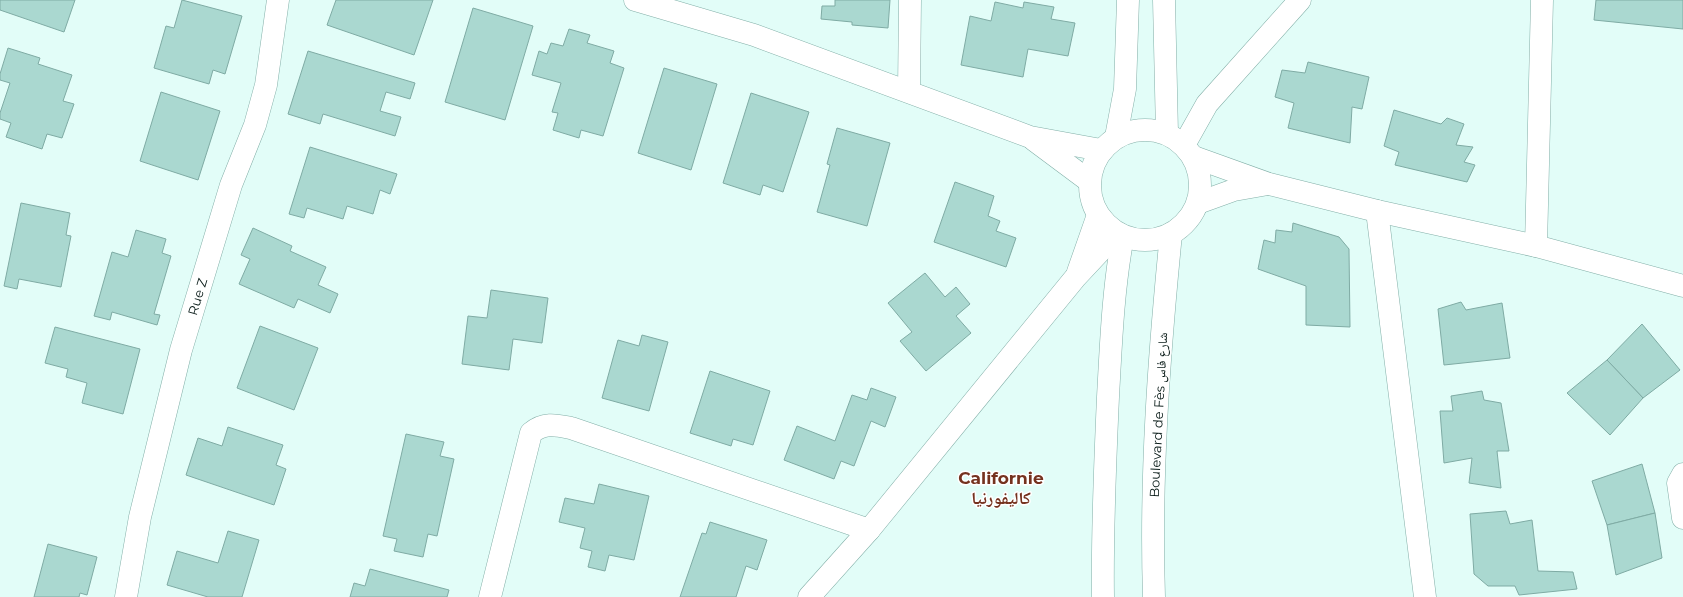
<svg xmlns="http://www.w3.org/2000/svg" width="1683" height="597" viewBox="0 0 1683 597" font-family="Montserrat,'Noto Naskh Arabic',sans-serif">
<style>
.building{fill:#aad8d0;stroke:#7faba4}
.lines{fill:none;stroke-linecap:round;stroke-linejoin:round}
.street-casing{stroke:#83afa8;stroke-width:23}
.secondary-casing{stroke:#83afa8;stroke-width:23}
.street{stroke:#fff;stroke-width:22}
.secondary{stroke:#fff;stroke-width:22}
.labels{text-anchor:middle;stroke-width:3;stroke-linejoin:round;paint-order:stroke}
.street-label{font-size:13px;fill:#061815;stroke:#fff}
.district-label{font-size:17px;font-weight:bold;fill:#75321f;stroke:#fff}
</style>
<rect width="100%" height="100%" fill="#e2fdf8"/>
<g class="building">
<polygon points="0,0 75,0 64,32 0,10"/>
<polygon points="182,0 242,16 225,74 213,70 209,84 154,68 166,26 174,28"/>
<polygon points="336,0 433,0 414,55 327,25"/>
<polygon points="835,0 890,0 888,28 852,25 852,22 821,19 822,6 835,6"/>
<polygon points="1596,0 1683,0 1683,29 1594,20"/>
<polygon points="995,2 1023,8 1024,2 1054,7 1051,19 1075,23 1068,56 1028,49 1023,77 961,65 970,16 991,21"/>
<polygon points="473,8 533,26 505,120 445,102"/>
<polygon points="569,29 590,35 587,43 614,51 610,63 624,68 603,136 581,130 579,138 553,130 558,113 552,112 561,83 532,75 539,51 547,54 551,43 563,46"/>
<polygon points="8,48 40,58 38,64 72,75 63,101 74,104 62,138 47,134 42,149 6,137 11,123 0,119 0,113 10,83 0,80 0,74"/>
<polygon points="308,51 415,83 410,99 386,92 380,111 401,117 395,136 323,114 320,124 288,114"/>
<polygon points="1308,62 1369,77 1362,109 1352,107 1350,143 1288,128 1294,103 1275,97 1282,70 1305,73"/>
<polygon points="664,68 717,84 691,170 638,153"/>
<polygon points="161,92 220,111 198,180 140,161"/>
<polygon points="751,93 809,112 783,192 763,185 760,195 723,183"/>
<polygon points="1394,110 1441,124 1447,118 1464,124 1456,145 1473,147 1464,162 1475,165 1467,182 1395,165 1399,152 1384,146"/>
<polygon points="837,128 890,143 867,226 817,212 830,165 827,164"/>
<polygon points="310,147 397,174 390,194 380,190 373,214 347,206 343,219 307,208 304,218 289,214"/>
<polygon points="955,182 994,196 988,216 1000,221 996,231 1016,238 1006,267 934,242"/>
<polygon points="21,203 70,213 66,235 71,236 61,287 19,279 17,289 4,286"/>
<polygon points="1293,223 1339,237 1349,249 1350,327 1306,325 1306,286 1258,269 1264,240 1275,243 1276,230 1292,232"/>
<polygon points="253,228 292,246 290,251 326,267 318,285 338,294 330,313 298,299 294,308 239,284 250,259 241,255"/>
<polygon points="136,230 166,239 162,253 171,256 154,314 160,315 157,325 112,312 110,320 94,316 112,252 128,257"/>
<polygon points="925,273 945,297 956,287 970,304 956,316 971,333 926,371 900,341 912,332 888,303"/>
<polygon points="491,290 548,298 542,343 513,339 509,370 462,364 468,316 487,318"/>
<polygon points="1461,302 1466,310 1502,303 1510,358 1444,365 1438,309"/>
<polygon points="1642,324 1680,370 1643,398 1607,360"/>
<polygon points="260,326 318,348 294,410 237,388"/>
<polygon points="55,327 140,349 123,414 82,403 87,383 66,377 68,369 45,363"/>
<polygon points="642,335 668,342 649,411 602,398 618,340 639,346"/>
<polygon points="1607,360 1643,398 1610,435 1567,393"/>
<polygon points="710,371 770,391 753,445 733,439 731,446 690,433"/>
<polygon points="871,388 896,397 885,427 871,421 854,466 841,461 834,479 784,460 797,426 835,441 852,395 867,400"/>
<polygon points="1482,391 1484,400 1501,403 1509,451 1497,451 1501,488 1469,483 1472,458 1444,463 1440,411 1453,411 1451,396"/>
<polygon points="228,427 283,445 276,465 286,469 274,505 186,475 198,438 222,446"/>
<polygon points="406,434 444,442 440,456 454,459 437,536 428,534 423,557 394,551 397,539 383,536"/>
<polygon points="1642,464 1655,513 1607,525 1592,481"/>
<polygon points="599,484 649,496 634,560 609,555 605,571 588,567 592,551 580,548 585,528 559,522 565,498 594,504"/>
<polygon points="1506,511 1510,524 1532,520 1538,571 1573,572 1577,589 1519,595 1515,586 1488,586 1474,574 1470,514"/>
<polygon points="1655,513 1662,558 1616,575 1607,525"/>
<polygon points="710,522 767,540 757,570 746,566 736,597 680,597 702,533 706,534"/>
<polygon points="228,531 259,540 242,597 208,597 167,585 177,551 218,563"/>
<polygon points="48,544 97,557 87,595 80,593 79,597 34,597"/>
<polygon points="370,569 449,590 447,597 350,597 354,583 365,586"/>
</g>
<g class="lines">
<g class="street-casing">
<g id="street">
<polyline points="635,0 754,35 1030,137 1101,150"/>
<polyline points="909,91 910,0"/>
<polyline points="1034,140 1089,181"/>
<polyline points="1184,145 1207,104 1300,0"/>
<polyline points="1194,157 1269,184 1377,211 1536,246 1683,286"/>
<polyline points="1198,203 1234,190 1268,184"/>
<polyline points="1377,211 1425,597"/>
<polyline points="1536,246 1542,0"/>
<polyline points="1078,272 1098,215"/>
<polyline points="1683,474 1678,483 1683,518"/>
<path id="s1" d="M 126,597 L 140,517 L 181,350 L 231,185 L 255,125 L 266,85 L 278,0"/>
<path d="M 490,597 L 531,433 C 544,422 556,425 571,428 L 869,530"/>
<polyline points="809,597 869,530 1075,278 1117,233"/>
</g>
</g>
<g class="secondary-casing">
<g id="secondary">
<polyline points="1164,0 1167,133"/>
<circle cx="1145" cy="185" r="55"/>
<polyline points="1116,137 1125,89 1128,0"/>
<path d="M 1103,597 C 1102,530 1105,463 1108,397 C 1111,343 1113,289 1123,236"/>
<path d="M 1154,597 C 1150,475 1159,355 1171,234"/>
</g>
</g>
<use href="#street" class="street"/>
<use href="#secondary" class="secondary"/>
</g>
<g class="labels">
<g class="street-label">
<text dy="5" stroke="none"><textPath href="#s1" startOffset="309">Rue Z</textPath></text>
<text transform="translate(1158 415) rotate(-87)" y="5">Boulevard de Fès شارع فاس</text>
</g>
<g class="district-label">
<text x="1001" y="484">Californie<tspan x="1001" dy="20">كاليفورنيا</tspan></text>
</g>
</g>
</svg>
